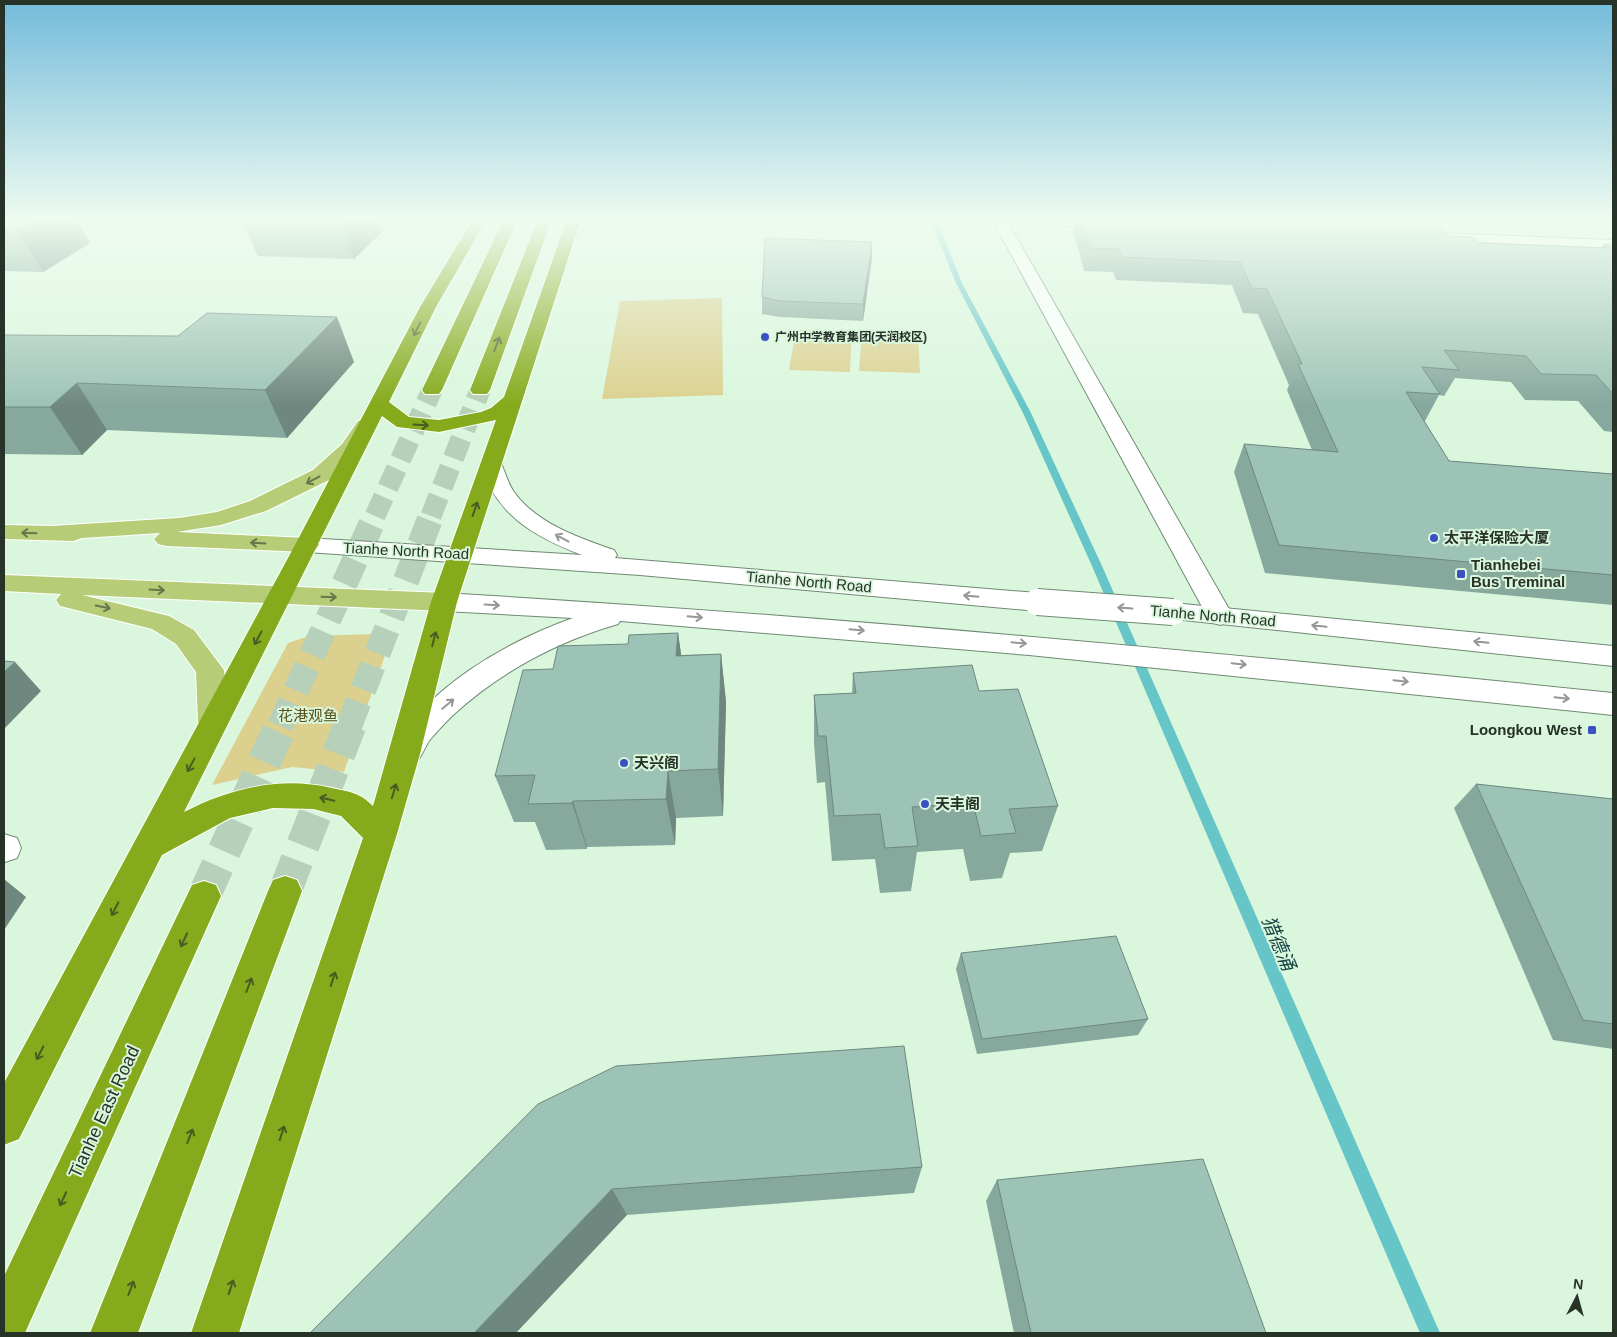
<svg xmlns="http://www.w3.org/2000/svg" width="1617" height="1337" viewBox="0 0 1617 1337" font-family="Helvetica,'Noto Sans SC',sans-serif">
<style>
.green{fill:#dbd08e}
.lines{fill:none;stroke-linecap:round;stroke-linejoin:round}
.stream{fill:#65c5c7;fill-rule:evenodd}
.highway-tunnel-far2{stroke:#b6d0b9;stroke-width:21;stroke-dasharray:21 10;stroke-linecap:butt}
.highway-tunnel-far1{stroke:#b6d0b9;stroke-width:26;stroke-dasharray:26 13;stroke-linecap:butt}
.highway-tunnel{stroke:#b6d0b9;stroke-width:33;stroke-dasharray:33 16;stroke-linecap:butt}
.street-casing{stroke:#708973;stroke-width:2}
.secondary-casing{stroke:#708973;stroke-width:2}
.primary-casing{stroke:#fff;stroke-width:2}
.highway-casing{stroke:#fff;stroke-width:2}
.street{fill:#fff;fill-rule:evenodd}
.secondary{fill:#fff;fill-rule:evenodd}
.primary{fill:#b6cc76;fill-rule:evenodd}
.highway{fill:#85aa1b;fill-rule:evenodd}
.secondary-bridge-casing{stroke:#708973;stroke-width:28;stroke-linecap:butt}
.secondary-bridge{stroke:#fff;stroke-width:26}
.wall{fill:#87a89d}
.shaded-wall{fill:#6e887f}
.building{fill:#9dc3b6;stroke:#6e887f}
.oneway{stroke:#485c24}
.oneway2{stroke:#67774c}
.oneway3{stroke:#939894}
.poi-dot{fill:#3a51c3;stroke:#daf7dd;stroke-width:2}
.labels{text-anchor:middle;stroke-width:4;stroke-linejoin:round;paint-order:stroke}
.far-poi-label{font-size:12px;font-weight:bold;fill:#273229;stroke:#daf7dd;text-anchor:start}
.poi-label{font-size:15px;font-weight:bold;fill:#273229;stroke:#daf7dd;text-anchor:start}
.street-label{font-size:15px;fill:#273229;stroke:#daf7dd}
.park-label{font-size:15px;fill:#574f1a;stroke:#daf7dd}
.near-street-label{font-size:18px;fill:#273229;stroke:#daf7dd}
.near-water-label{font-size:19px;font-style:italic;fill:#164344;stroke:#daf7dd}
</style>
<rect width="100%" height="100%" fill="#daf7dd"/>
<g class="green">
<polygon points="722,298 723,395 602,399 620,301"/>
<polygon points="796,330 852,332 850,372 789,370"/>
<polygon points="862,332 918,333 920,373 859,371"/>
<polygon points="375,634 389,644 344,772 292,767 212,785 288,643 309,636"/>
</g>
<g class="lines">
<polygon class="stream" points="930,219 936,219 962,283 1031,413 1102,566 1440,1333 1420,1333 1092,566 1023,413 956,283"/>
<g class="highway-tunnel-far2">
<polyline points="375,516 432,390"/>
<polyline points="431,516 480,390"/>
</g>
<g class="highway-tunnel-far1">
<polyline points="280,726 376,514"/>
<polyline points="349,726 432,514"/>
</g>
<g class="highway-tunnel">
<polyline points="285,891 350,725"/>
<polyline points="204,896 281,725"/>
</g>
<g class="street-casing">
<g id="street">
<polygon points="992,219 1006,219 1233,616 1229,622 1220,625 1211,622 1207,616"/>
<polygon points="4,834 17,838 21,848 17,858 5,862"/>
</g>
</g>
<g class="secondary-casing">
<g id="secondary">
<path d="M 579,219 L 598,219 L 583,228 L 572,241 L 562,241 L 560,238 C 565,231 571,223 579,219 Z"/>
<polygon points="999,219 1102,219 1117,221 1119,224 1112,228 1006,223"/>
<polygon points="1437,233 1613,240 1613,248 1432,240 1430,237 1432,234"/>
<path d="M 491,459 L 499,460 C 505,470 507,482 514,492 C 536,523 579,538 614,550 L 617,555 L 615,558 L 1037,593 L 1046,596 L 1050,602 L 1046,608 L 1037,611 L 640,575 L 307,552 L 299,550 L 295,545 L 299,540 L 307,538 L 582,555 C 533,536 498,516 480,465 L 483,460 Z"/>
<path d="M 444,593 C 835,616 1224,653 1613,693 L 1613,715 L 1029,655 L 620,621 L 618,624 C 556,642 500,672 452,716 C 444,724 436,732 429,741 C 425,747 422,756 417,761 C 411,766 402,764 395,761 L 391,753 C 425,688 506,642 573,618 L 444,611 L 435,608 L 431,602 L 435,596 Z"/>
<polygon points="1173,603 1613,646 1613,666 1164,618 1160,612 1164,606"/>
</g>
</g>
<g class="primary-casing">
<g id="primary">
<polygon points="365,419 372,421 375,425 357,452 329,480 266,511 221,525 177,532 307,538 315,540 319,545 315,550 307,552 166,546 158,544 154,539 160,533 82,538 73,541 4,539 4,525 52,526 179,518 217,512 250,501 313,470 342,444 358,421"/>
<polygon points="4,575 444,593 453,596 457,602 453,608 444,611 82,595 169,616 194,630 224,670 228,722 223,730 213,733 203,730 198,722 196,672 176,644 152,629 60,606 56,600 61,594 4,591"/>
</g>
</g>
<g class="highway-casing">
<g id="highway">
<path d="M 473,219 L 487,219 L 436,307 L 389,402 L 409,417 L 439,420 L 481,412 L 491,408 L 504,397 L 567,219 L 581,219 L 457,602 L 420,754 L 397,834 L 239,1333 L 191,1333 L 363,838 L 341,816 L 313,809 L 273,808 L 230,818 L 162,855 L 19,1139 L 4,1145 L 4,1083 L 295,545 L 420,307 ZM 382,416 L 397,427 L 439,432 L 496,420 L 431,602 L 373,806 C 360,793 351,792 332,788 C 280,776 231,788 184,812 Z"/>
<polygon points="504,219 518,219 442,390 439,394 425,394 422,390"/>
<polygon points="538,219 552,219 490,390 487,394 473,394 470,390"/>
<polygon points="285,876 297,880 302,891 138,1333 90,1333 268,891 273,880"/>
<polygon points="204,881 216,885 221,896 25,1333 4,1333 4,1276 192,885"/>
</g>
</g>
<use href="#street" class="street"/>
<use href="#secondary" class="secondary"/>
<use href="#primary" class="primary"/>
<use href="#highway" class="highway"/>
<g class="secondary-bridge-casing">
<polyline id="secondary-bridge" points="1037,602 1173,612"/>
</g>
<use href="#secondary-bridge" class="secondary-bridge"/>
</g>
<g class="wall">
<polygon points="4,219 76,219 90,243 43,272 4,271"/>
<polygon points="241,219 381,219 384,230 354,259 258,256"/>
<polygon points="1074,219 1426,219 1447,236 1479,243 1601,248 1604,244 1613,244 1613,432 1604,431 1578,401 1525,400 1511,382 1455,378 1444,396 1439,395 1425,421 1424,421 1449,461 1613,474 1613,605 1265,573 1234,472 1244,444 1312,450 1287,390 1289,385 1258,314 1243,313 1232,285 1116,280 1113,272 1084,271 1073,228"/>
<polygon points="872,258 863,321 780,317 762,314 762,297"/>
<polygon points="4,335 354,362 287,438 107,430 82,455 4,454"/>
<polygon points="678,633 681,655 721,654 726,702 723,816 676,818 675,845 587,847 587,849 546,850 535,822 514,822 495,776 553,669 628,644"/>
<polygon points="853,673 979,691 1058,806 1042,851 1010,853 1002,878 970,881 963,849 917,852 911,891 880,893 875,859 832,861 825,782 817,783 814,743 814,695 852,693"/>
<polygon points="1476,784 1613,799 1613,1049 1553,1040 1454,808"/>
<polygon points="961,953 1148,1019 1138,1035 977,1054 956,969"/>
<polygon points="538,1104 922,1167 914,1193 627,1215"/>
<polygon points="997,1180 1266,1333 1014,1333 986,1201"/>
</g>
<g class="shaded-wall">
<polygon points="39,219 76,219 90,243 43,272 18,231"/>
<polygon points="340,219 381,219 384,230 354,259"/>
<polygon points="872,242 872,258 863,321 863,304"/>
<polygon points="337,317 354,362 287,438 265,390"/>
<polygon points="77,383 107,430 82,455 50,407"/>
<polygon points="678,633 685,681 676,656"/>
<polygon points="721,654 726,702 723,816 718,769"/>
<polygon points="15,662 41,691 4,729 4,672"/>
<polygon points="668,771 676,818 675,845 666,799"/>
<polygon points="573,801 587,847 587,849 572,803"/>
<polygon points="4,879 26,897 4,930"/>
<polygon points="612,1189 627,1215 516,1333 474,1333"/>
</g>
<g class="building">
<polygon points="4,219 39,219 18,231 4,230"/>
<polygon points="1081,219 1432,219 1447,236 1473,237 1479,243 1609,248 1604,244 1613,244 1613,394 1596,375 1541,374 1526,356 1444,350 1459,370 1422,367 1440,394 1406,392 1449,461 1613,474 1613,575 1279,545 1244,444 1338,452 1298,364 1302,364 1267,289 1252,288 1240,262 1122,257 1119,249 1089,248"/>
<polygon points="765,238 872,242 863,304 779,301 762,297"/>
<polygon points="207,313 337,317 265,390 77,383 50,407 4,407 4,335 178,336"/>
<polygon points="678,633 676,656 721,654 718,769 668,771 666,799 573,801 572,803 528,804 535,775 495,776 523,670 553,669 558,646 628,644 629,635"/>
<polygon points="4,661 15,662 4,672"/>
<polygon points="972,665 979,691 1018,689 1058,806 1009,809 1016,833 981,836 973,803 912,807 918,846 885,848 880,814 834,816 826,736 818,736 814,695 856,693 853,673"/>
<polygon points="1476,784 1613,799 1613,1024 1583,1020"/>
<polygon points="1116,936 1148,1019 982,1039 961,953"/>
<polygon points="904,1046 922,1167 612,1189 474,1333 310,1333 538,1104 616,1066"/>
<polygon points="1203,1159 1266,1333 1031,1333 997,1180"/>
</g>
<defs><path id="oneway-shaft" d="M-6 0H5M1.5-3L5.5 0L1.5 3" fill="none" stroke-width="1.6" stroke-linecap="round" stroke-linejoin="round" transform="scale(1.25)"/></defs>
<g class="oneway">
<use href="#oneway-shaft" transform="translate(417 329) rotate(116)"/>
<use href="#oneway-shaft" transform="translate(497 344) rotate(-69)"/>
<use href="#oneway-shaft" transform="translate(421 425) rotate(3)"/>
<use href="#oneway-shaft" transform="translate(475 509) rotate(-71)"/>
<use href="#oneway-shaft" transform="translate(258 638) rotate(118)"/>
<use href="#oneway-shaft" transform="translate(434 639) rotate(-76)"/>
<use href="#oneway-shaft" transform="translate(191 765) rotate(118)"/>
<use href="#oneway-shaft" transform="translate(394 791) rotate(-73)"/>
<use href="#oneway-shaft" transform="translate(327 799) rotate(-167)"/>
<use href="#oneway-shaft" transform="translate(115 909) rotate(117)"/>
<use href="#oneway-shaft" transform="translate(184 940) rotate(115)"/>
<use href="#oneway-shaft" transform="translate(333 979) rotate(-72)"/>
<use href="#oneway-shaft" transform="translate(249 985) rotate(-69)"/>
<use href="#oneway-shaft" transform="translate(40 1053) rotate(117)"/>
<use href="#oneway-shaft" transform="translate(282 1133) rotate(-72)"/>
<use href="#oneway-shaft" transform="translate(190 1136) rotate(-69)"/>
<use href="#oneway-shaft" transform="translate(63 1199) rotate(115)"/>
<use href="#oneway-shaft" transform="translate(231 1287) rotate(-72)"/>
<use href="#oneway-shaft" transform="translate(131 1288) rotate(-69)"/>
</g>
<g class="oneway2">
<use href="#oneway-shaft" transform="translate(313 480) rotate(152)"/>
<use href="#oneway-shaft" transform="translate(29 533) rotate(-178)"/>
<use href="#oneway-shaft" transform="translate(258 543) rotate(-177)"/>
<use href="#oneway-shaft" transform="translate(157 590) rotate(3)"/>
<use href="#oneway-shaft" transform="translate(329 597) rotate(2)"/>
<use href="#oneway-shaft" transform="translate(103 607) rotate(12)"/>
</g>
<g class="oneway3">
<use href="#oneway-shaft" transform="translate(562 538) rotate(-152)"/>
<use href="#oneway-shaft" transform="translate(971 596) rotate(-175)"/>
<use href="#oneway-shaft" transform="translate(492 605) rotate(3)"/>
<use href="#oneway-shaft" transform="translate(1125 608) rotate(-176)"/>
<use href="#oneway-shaft" transform="translate(695 617) rotate(5)"/>
<use href="#oneway-shaft" transform="translate(1319 626) rotate(-174)"/>
<use href="#oneway-shaft" transform="translate(857 630) rotate(5)"/>
<use href="#oneway-shaft" transform="translate(1481 642) rotate(-174)"/>
<use href="#oneway-shaft" transform="translate(1019 643) rotate(5)"/>
<use href="#oneway-shaft" transform="translate(1239 664) rotate(6)"/>
<use href="#oneway-shaft" transform="translate(1401 681) rotate(6)"/>
<use href="#oneway-shaft" transform="translate(1562 698) rotate(6)"/>
<use href="#oneway-shaft" transform="translate(448 704) rotate(-40)"/>
</g>
<linearGradient id="sky" x2="0" y2="1"><stop stop-color="#73bbdb"/><stop offset="0.54" stop-color="#eefbf0"/><stop offset="1" stop-color="#eefbf0" stop-opacity="0"/></linearGradient>
<rect width="1617" height="406" fill="url(#sky)"/>
<g class="poi-dot">
<circle cx="765" cy="337" r="5"/>
<circle cx="1434" cy="538" r="5"/>
<rect x="1456" y="569" width="10" height="10" rx="2.5"/>
<rect x="1587" y="725" width="10" height="10" rx="2.5"/>
<circle cx="624" cy="763" r="5"/>
<circle cx="925" cy="804" r="5"/>
</g>
<g class="labels">
<g class="far-poi-label">
<text x="775" y="341">广州中学教育集团(天润校区)</text>
</g>
<g class="poi-label">
<text x="1444" y="543">太平洋保险大厦</text>
<text x="1471" y="570">Tianhebei<tspan x="1471" dy="17">Bus Treminal</tspan></text>
<text x="1582" y="735" text-anchor="end">Loongkou West</text>
<text x="634" y="768">天兴阁</text>
<text x="935" y="809">天丰阁</text>
</g>
<g class="street-label">
<text transform="translate(406 551) rotate(3)" y="5">Tianhe North Road</text>
<text transform="translate(809 582) rotate(5)" y="5">Tianhe North Road</text>
<text transform="translate(1213 616) rotate(5)" y="5">Tianhe North Road</text>
</g>
<g class="park-label">
<text x="308" y="721">花港观鱼</text>
</g>
<g class="near-street-label">
<text transform="translate(104 1112) rotate(-65)" y="6">Tianhe East Road</text>
</g>
<g class="near-water-label">
<text transform="translate(1279 943) rotate(67)" y="7">猎德涌</text>
</g>
</g>
<rect width="1617" height="1337" fill="none" stroke="#273229" stroke-width="10"/>
<g transform="translate(1577 1297) rotate(6)" stroke="#daf7dd" stroke-width="4" paint-order="stroke">
<path d="M0-4L9 19L0 12L-9 19Z" fill="#273229"/>
<text y="-8" font-size="14" font-weight="bold" text-anchor="middle" fill="#273229">N</text>
</g>
</svg>
